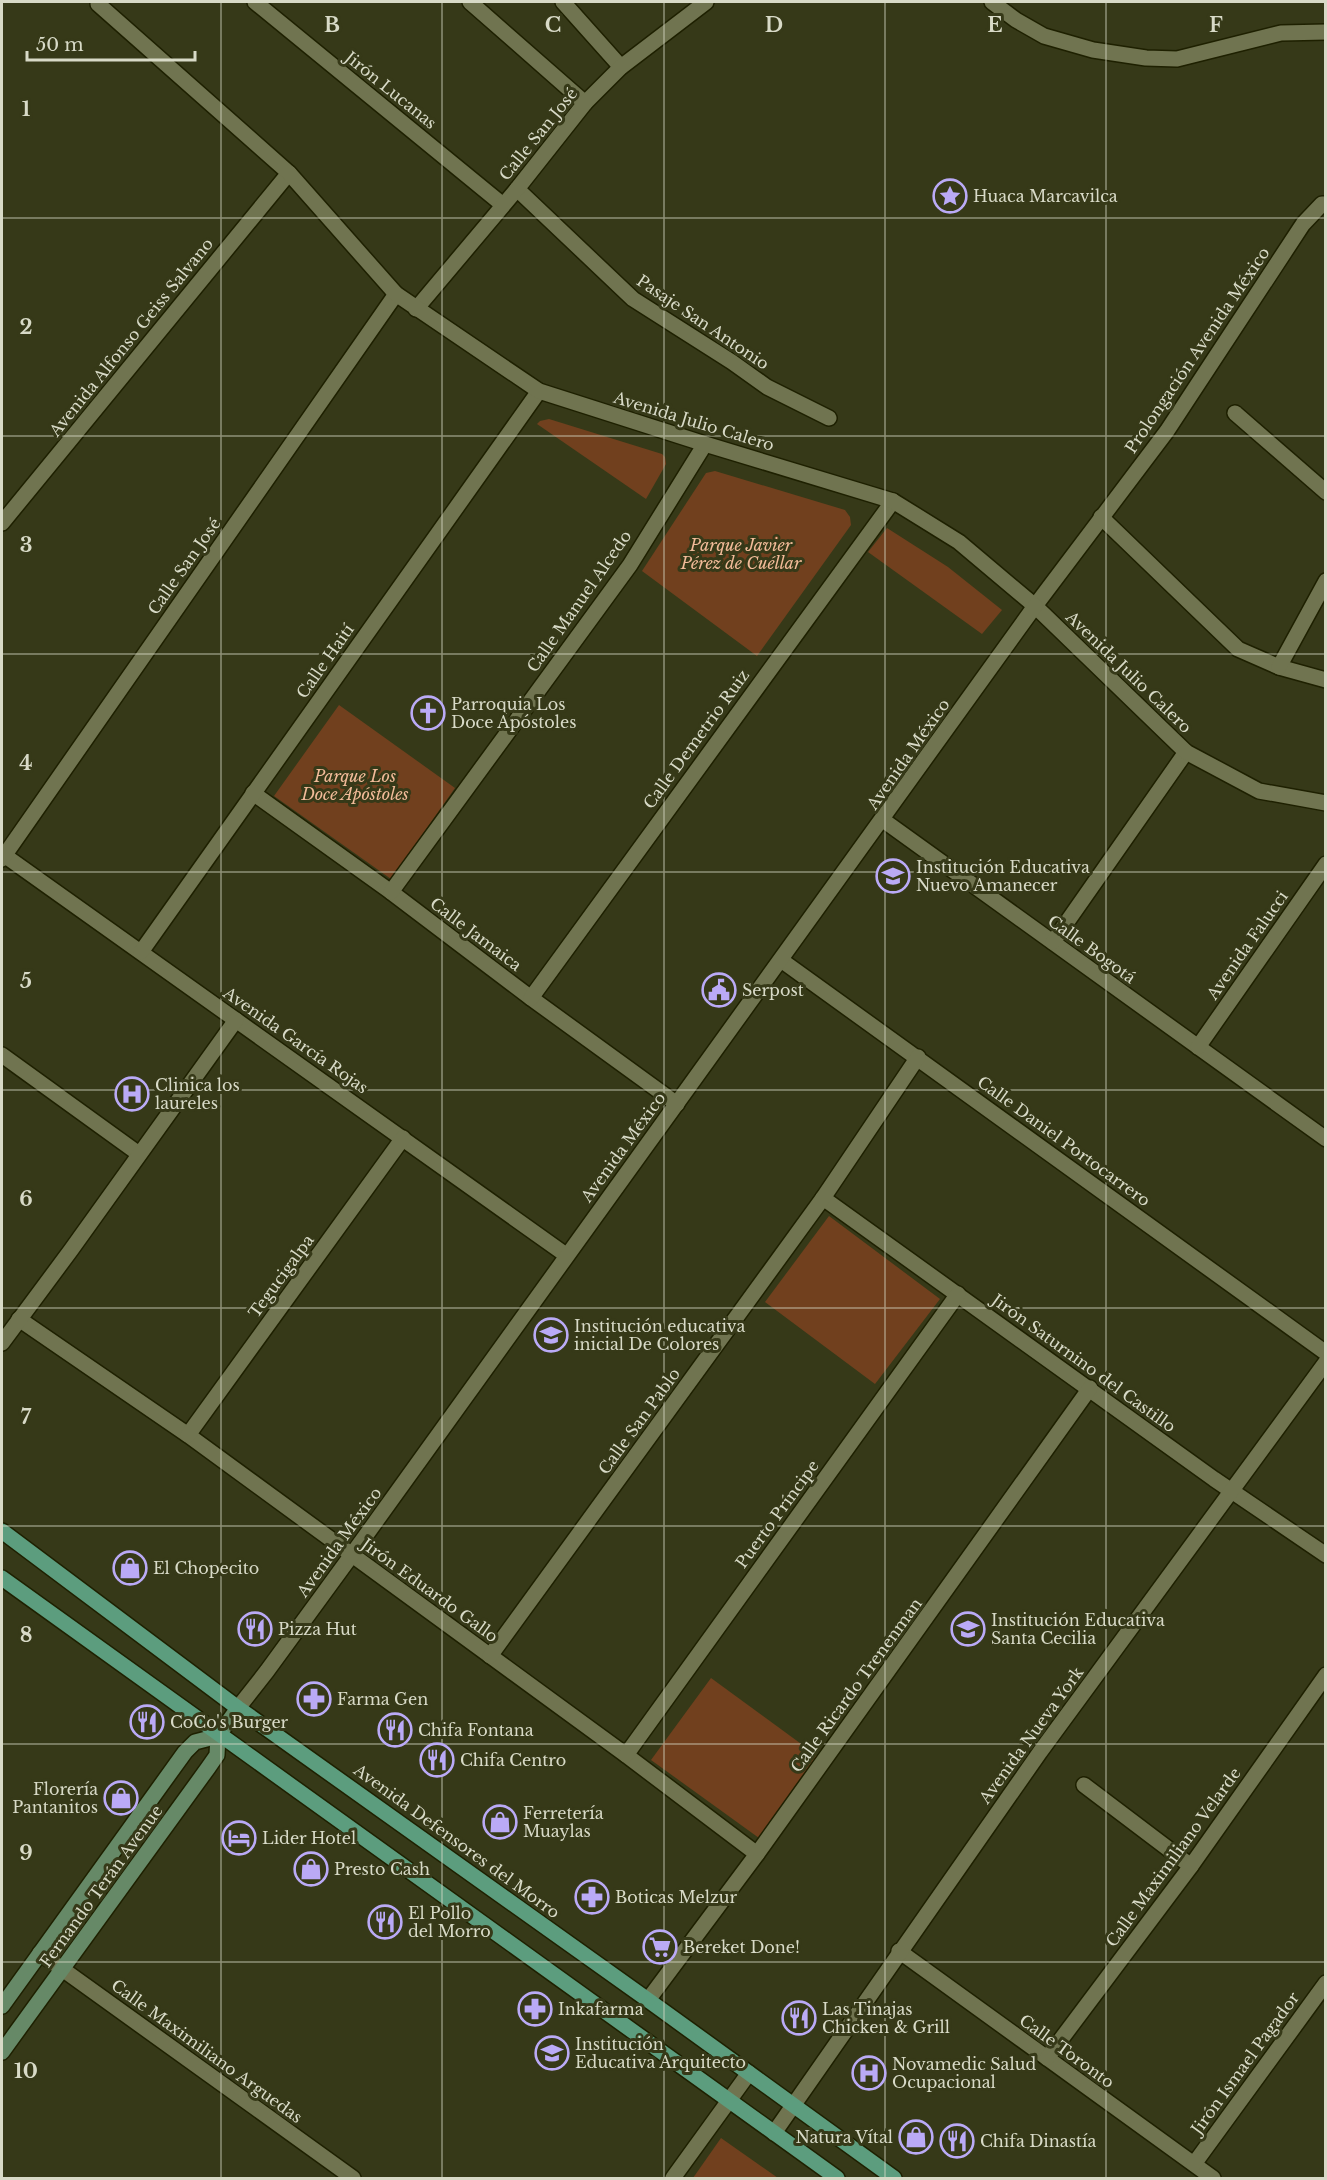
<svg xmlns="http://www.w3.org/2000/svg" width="1327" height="2180" viewBox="0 0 1327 2180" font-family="'Libre Baskerville',serif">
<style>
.green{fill:#71401e}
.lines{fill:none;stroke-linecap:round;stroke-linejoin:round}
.pedestrian-casing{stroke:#1e2000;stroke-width:18}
.minor-casing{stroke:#1e2000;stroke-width:18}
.tertiary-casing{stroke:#1e2000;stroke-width:18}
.secondary-casing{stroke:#1e2000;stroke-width:18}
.primary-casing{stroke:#1e2000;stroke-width:18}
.pedestrian{stroke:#707450;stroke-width:15}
.minor{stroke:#707450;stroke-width:15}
.tertiary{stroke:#707450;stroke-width:15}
.secondary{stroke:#668967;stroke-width:15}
.primary{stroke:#5c9d7e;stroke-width:15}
.grid{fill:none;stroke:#d8dac7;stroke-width:1.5;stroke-opacity:0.55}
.labels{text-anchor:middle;stroke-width:6;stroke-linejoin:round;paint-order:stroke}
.street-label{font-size:16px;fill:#d8dac7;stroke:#363918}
.poi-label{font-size:16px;fill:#d8dac7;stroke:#363918;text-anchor:start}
.park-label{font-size:16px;font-style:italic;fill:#f2bb99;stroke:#363918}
.grid-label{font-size:20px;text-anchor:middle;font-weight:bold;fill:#d8dac7;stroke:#363918;stroke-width:6;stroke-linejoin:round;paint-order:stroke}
</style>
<rect width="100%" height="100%" fill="#363918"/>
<g class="green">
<polygon points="549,419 662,454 665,457 666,464 646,499 537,424 540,421"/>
<polygon points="715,471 845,510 850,517 851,525 757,656 642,571 706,473"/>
<polygon points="887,528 948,567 1002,610 982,634 868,552"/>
<polygon points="339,705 455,788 391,879 274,796"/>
<polygon points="829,1216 940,1299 875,1384 765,1302"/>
<polygon points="711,1678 819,1757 759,1838 651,1760"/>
<polygon points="721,2138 778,2178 693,2178"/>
</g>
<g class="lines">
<g class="pedestrian-casing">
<polyline id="pedestrian" points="1084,1785 1191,1866"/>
</g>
<g class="minor-casing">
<g id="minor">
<polyline points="255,2 503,205"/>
<polyline points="470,2 585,103"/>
<polyline points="563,2 621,67"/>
<polyline points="992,2 1016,20 1044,36 1093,50 1146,58 1177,59 1281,33 1326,32"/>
<polyline points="517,189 633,299 732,362 767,387 829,418"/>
<polyline points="416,309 517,189 585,103 621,67 706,2"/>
<polyline points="1235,413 1326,492"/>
<polyline points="1101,517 1238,649 1279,667 1326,680"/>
<polyline points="2,523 289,173"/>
<polyline points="1035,606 1167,431 1303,224 1322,204 1326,204"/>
<polyline points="1279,667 1326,581"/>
<polyline points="253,793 391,892 531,998 677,1104"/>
<polyline points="883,820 1326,1139"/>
<polyline points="4,855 566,1255"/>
<polyline points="2,859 396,294"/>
<polyline points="391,892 630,565 705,444"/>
<polyline points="1053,942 1186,752"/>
<polyline points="141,952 539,391"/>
<polyline points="781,960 1326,1353"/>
<polyline points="531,998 893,501"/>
<polyline points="1198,1047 1326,864"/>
<polyline points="2,1055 139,1154"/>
<polyline points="823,1198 1214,1479 1326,1555"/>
<polyline points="19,1319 188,1435 626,1755 757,1854"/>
<polyline points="2,1343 71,1250 236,1020"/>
<polyline points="188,1435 403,1138"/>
<polyline points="490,1656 823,1198 918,1057"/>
<polyline points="626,1755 958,1294"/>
<polyline points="899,1951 1213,2178"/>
<polyline points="40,1953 353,2178"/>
<polyline points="648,2000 757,1854 1090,1388"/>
<polyline points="1047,2058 1191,1866 1326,1675"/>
<polyline points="774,2133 1040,1752 1326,1362"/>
<polyline points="1194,2164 1326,1983"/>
<polyline points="673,2178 749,2073"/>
</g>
</g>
<g class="tertiary-casing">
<g id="tertiary">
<polyline points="100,2 98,4 289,173 396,294 539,391 705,444 893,501 959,542 1035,606 1186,752 1259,791 1326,803"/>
<polyline points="238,1708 267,1671 351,1556 1035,606"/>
</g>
</g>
<g class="secondary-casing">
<g id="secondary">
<polyline points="2,2006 185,1752 195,1742 218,1736"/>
<polyline points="2,2052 208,1768 217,1755 218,1736 238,1708"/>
</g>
</g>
<g class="primary-casing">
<g id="primary">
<polyline points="2,1531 238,1708 648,2000 894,2178"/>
<polyline points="2,1578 837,2178"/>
</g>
</g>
<use href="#pedestrian" class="pedestrian"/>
<use href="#minor" class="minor"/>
<use href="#tertiary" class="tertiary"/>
<use href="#secondary" class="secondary"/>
<use href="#primary" class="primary"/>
</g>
<path class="grid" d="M 221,2 L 221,2178M 442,2 L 442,2178M 664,2 L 664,2178M 885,2 L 885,2178M 1106,2 L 1106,2178M 2,218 L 1326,218M 2,436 L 1326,436M 2,654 L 1326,654M 2,872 L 1326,872M 2,1090 L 1326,1090M 2,1308 L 1326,1308M 2,1526 L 1326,1526M 2,1744 L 1326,1744M 2,1962 L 1326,1962"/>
<defs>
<g id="sight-ring" transform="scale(1.725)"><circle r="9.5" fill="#363918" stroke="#baaaf6" stroke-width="1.5"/><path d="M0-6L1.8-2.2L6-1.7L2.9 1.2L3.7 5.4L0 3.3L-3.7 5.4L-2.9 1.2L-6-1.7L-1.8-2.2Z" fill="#baaaf6"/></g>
<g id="church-ring" transform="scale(1.725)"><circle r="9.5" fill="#363918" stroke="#baaaf6" stroke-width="1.5"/><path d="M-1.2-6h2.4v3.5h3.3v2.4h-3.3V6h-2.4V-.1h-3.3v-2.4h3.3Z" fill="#baaaf6"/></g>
<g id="school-ring" transform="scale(1.725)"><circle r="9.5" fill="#363918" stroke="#baaaf6" stroke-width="1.5"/><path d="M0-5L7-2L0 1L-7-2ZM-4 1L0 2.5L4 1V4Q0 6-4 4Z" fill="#baaaf6"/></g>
<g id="civic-ring" transform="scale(1.725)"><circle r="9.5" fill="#363918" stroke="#baaaf6" stroke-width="1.5"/><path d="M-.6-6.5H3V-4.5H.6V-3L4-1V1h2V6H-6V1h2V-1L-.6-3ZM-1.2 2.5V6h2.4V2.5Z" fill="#baaaf6"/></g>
<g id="hospital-ring" transform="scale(1.725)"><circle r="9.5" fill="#363918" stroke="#baaaf6" stroke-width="1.5"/><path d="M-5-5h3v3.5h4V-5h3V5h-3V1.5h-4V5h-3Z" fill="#baaaf6"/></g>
<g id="shop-ring" transform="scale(1.725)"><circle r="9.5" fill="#363918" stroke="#baaaf6" stroke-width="1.5"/><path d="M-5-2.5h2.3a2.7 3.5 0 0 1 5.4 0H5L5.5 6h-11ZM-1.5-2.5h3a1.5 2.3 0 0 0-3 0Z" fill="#baaaf6"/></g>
<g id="restaurant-ring" transform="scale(1.725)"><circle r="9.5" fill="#363918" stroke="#baaaf6" stroke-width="1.5"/><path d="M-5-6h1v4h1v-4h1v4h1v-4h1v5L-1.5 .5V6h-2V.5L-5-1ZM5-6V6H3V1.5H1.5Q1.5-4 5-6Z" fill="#baaaf6"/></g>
<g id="pharmacy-ring" transform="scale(1.725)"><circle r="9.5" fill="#363918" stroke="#baaaf6" stroke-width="1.5"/><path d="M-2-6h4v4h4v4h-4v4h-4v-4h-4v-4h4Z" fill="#baaaf6"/></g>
<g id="hotel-ring" transform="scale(1.725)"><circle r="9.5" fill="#363918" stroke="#baaaf6" stroke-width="1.5"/><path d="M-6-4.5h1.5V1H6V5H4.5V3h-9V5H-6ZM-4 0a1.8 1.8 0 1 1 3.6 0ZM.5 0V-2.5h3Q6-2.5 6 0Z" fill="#baaaf6"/></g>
<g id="supermarket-ring" transform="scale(1.725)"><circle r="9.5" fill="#363918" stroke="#baaaf6" stroke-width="1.5"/><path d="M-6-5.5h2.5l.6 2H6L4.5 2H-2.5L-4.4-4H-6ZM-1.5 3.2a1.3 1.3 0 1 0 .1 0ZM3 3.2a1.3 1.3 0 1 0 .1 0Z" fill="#baaaf6"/></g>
</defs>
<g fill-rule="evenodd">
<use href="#sight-ring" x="950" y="196"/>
<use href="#church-ring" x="428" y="713"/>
<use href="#school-ring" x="893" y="876"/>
<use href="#civic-ring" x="719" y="990"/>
<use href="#hospital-ring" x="132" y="1094"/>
<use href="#school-ring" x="551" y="1335"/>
<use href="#shop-ring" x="130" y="1568"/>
<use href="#restaurant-ring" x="255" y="1629"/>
<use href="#school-ring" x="968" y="1629"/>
<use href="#pharmacy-ring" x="314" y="1699"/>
<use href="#restaurant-ring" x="147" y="1722"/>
<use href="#restaurant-ring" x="395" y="1730"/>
<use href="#restaurant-ring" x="437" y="1760"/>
<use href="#shop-ring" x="121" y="1798"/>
<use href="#shop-ring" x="500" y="1822"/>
<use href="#hotel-ring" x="239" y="1838"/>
<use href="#shop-ring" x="311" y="1869"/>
<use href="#pharmacy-ring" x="592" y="1897"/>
<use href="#restaurant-ring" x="385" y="1922"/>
<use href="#supermarket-ring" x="660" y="1947"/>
<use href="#pharmacy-ring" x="535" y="2009"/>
<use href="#restaurant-ring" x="799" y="2018"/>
<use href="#school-ring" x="552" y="2053"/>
<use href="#hospital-ring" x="869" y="2073"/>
<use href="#shop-ring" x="916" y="2137"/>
<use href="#restaurant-ring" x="957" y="2141"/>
</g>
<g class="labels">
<g class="street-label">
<text transform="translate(391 90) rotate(39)" y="6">Jirón Lucanas</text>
<text transform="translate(538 134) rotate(-51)" y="6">Calle San José</text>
<text transform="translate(703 322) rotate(34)" y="6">Pasaje San Antonio</text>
<text transform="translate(131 337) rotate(-51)" y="6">Avenida Alfonso Geiss Salvano</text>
<text transform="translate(1197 350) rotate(-56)" y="6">Prolongación Avenida México</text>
<text transform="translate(694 421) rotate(17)" y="6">Avenida Julio Calero</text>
<text transform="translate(184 566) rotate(-55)" y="6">Calle San José</text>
<text transform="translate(579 601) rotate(-55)" y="6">Calle Manuel Alcedo</text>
<text transform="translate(325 661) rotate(-55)" y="6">Calle Haití</text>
<text transform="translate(1129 672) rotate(44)" y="6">Avenida Julio Calero</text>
<text transform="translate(696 739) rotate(-54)" y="6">Calle Demetrio Ruiz</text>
<text transform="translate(908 754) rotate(-55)" y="6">Avenida México</text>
<text transform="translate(476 934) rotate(37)" y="6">Calle Jamaica</text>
<text transform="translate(1247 945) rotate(-55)" y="6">Avenida Falucci</text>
<text transform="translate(1092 949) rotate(36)" y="6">Calle Bogotá</text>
<text transform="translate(296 1040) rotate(35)" y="6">Avenida García Rojas</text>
<text transform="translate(1064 1141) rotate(36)" y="6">Calle Daniel Portocarrero</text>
<text transform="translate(623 1147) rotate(-54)" y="6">Avenida México</text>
<text transform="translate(281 1276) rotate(-54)" y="6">Tegucigalpa</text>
<text transform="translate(1084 1363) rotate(36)" y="6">Jirón Saturnino del Castillo</text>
<text transform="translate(639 1421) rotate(-54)" y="6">Calle San Pablo</text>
<text transform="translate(777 1514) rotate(-54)" y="6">Puerto Príncipe</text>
<text transform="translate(339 1542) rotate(-54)" y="6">Avenida México</text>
<text transform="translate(430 1590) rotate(36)" y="6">Jirón Eduardo Gallo</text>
<text transform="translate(856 1685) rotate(-54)" y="6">Calle Ricardo Trenenman</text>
<text transform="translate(1031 1735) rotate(-54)" y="6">Avenida Nueva York</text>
<text transform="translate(457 1841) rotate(36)" y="6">Avenida Defensores del Morro</text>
<text transform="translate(1173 1857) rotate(-54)" y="6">Calle Maximiliano Velarde</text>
<text transform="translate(101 1886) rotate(-54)" y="6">Fernando Terán Avenue</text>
<text transform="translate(207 2051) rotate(36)" y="6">Calle Maximiliano Arguedas</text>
<text transform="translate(1067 2051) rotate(36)" y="6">Calle Toronto</text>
<text transform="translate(1245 2063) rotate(-54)" y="6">Jirón Ismael Pagador</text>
</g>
<g class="poi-label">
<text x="973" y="202">Huaca Marcavilca</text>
<text x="451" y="710">Parroquia Los<tspan x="451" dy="18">Doce Apóstoles</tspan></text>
<text x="916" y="873">Institución Educativa<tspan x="916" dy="18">Nuevo Amanecer</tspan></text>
<text x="742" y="996">Serpost</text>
<text x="155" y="1091">Clinica los<tspan x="155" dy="18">laureles</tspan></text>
<text x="574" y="1332">Institución educativa<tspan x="574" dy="18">inicial De Colores</tspan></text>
<text x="153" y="1574">El Chopecito</text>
<text x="991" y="1626">Institución Educativa<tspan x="991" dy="18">Santa Cecilia</tspan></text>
<text x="278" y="1635">Pizza Hut</text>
<text x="337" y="1705">Farma Gen</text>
<text x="170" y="1728">CoCo's Burger</text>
<text x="418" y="1736">Chifa Fontana</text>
<text x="460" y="1766">Chifa Centro</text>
<text x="98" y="1795" text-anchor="end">Florería<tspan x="98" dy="18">Pantanitos</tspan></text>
<text x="523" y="1819">Ferretería<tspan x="523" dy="18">Muaylas</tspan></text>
<text x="262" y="1844">Lider Hotel</text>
<text x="334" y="1875">Presto Cash</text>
<text x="615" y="1903">Boticas Melzur</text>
<text x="408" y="1919">El Pollo<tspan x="408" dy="18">del Morro</tspan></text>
<text x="683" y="1953">Bereket Done!</text>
<text x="558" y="2015">Inkafarma</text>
<text x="822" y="2015">Las Tinajas<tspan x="822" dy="18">Chicken &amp; Grill</tspan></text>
<text x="575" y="2050">Institución<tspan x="575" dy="18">Educativa Arquitecto</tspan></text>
<text x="892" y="2070">Novamedic Salud<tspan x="892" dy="18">Ocupacional</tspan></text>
<text x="893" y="2143" text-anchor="end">Natura Vítal</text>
<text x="980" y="2147">Chifa Dinastía</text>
</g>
<g class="park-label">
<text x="741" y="551">Parque Javier<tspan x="741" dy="18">Pérez de Cuéllar</tspan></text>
<text x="355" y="782">Parque Los<tspan x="355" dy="18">Doce Apóstoles</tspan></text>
</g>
</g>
<g class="grid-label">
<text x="332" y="32">B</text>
<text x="553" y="32">C</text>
<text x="774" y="32">D</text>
<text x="995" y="32">E</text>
<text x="1216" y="32">F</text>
<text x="26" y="116">1</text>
<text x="26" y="334">2</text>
<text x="26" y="552">3</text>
<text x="26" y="770">4</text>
<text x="26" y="988">5</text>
<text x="26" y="1206">6</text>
<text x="26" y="1424">7</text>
<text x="26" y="1642">8</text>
<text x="26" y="1860">9</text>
<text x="26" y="2078">10</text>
</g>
<rect width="1327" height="2180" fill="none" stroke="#d8dac7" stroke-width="6"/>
<path d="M27 51v9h168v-9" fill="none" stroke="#d8dac7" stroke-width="3"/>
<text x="36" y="51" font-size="18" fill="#d8dac7" stroke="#363918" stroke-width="4.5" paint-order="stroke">50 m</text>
</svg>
